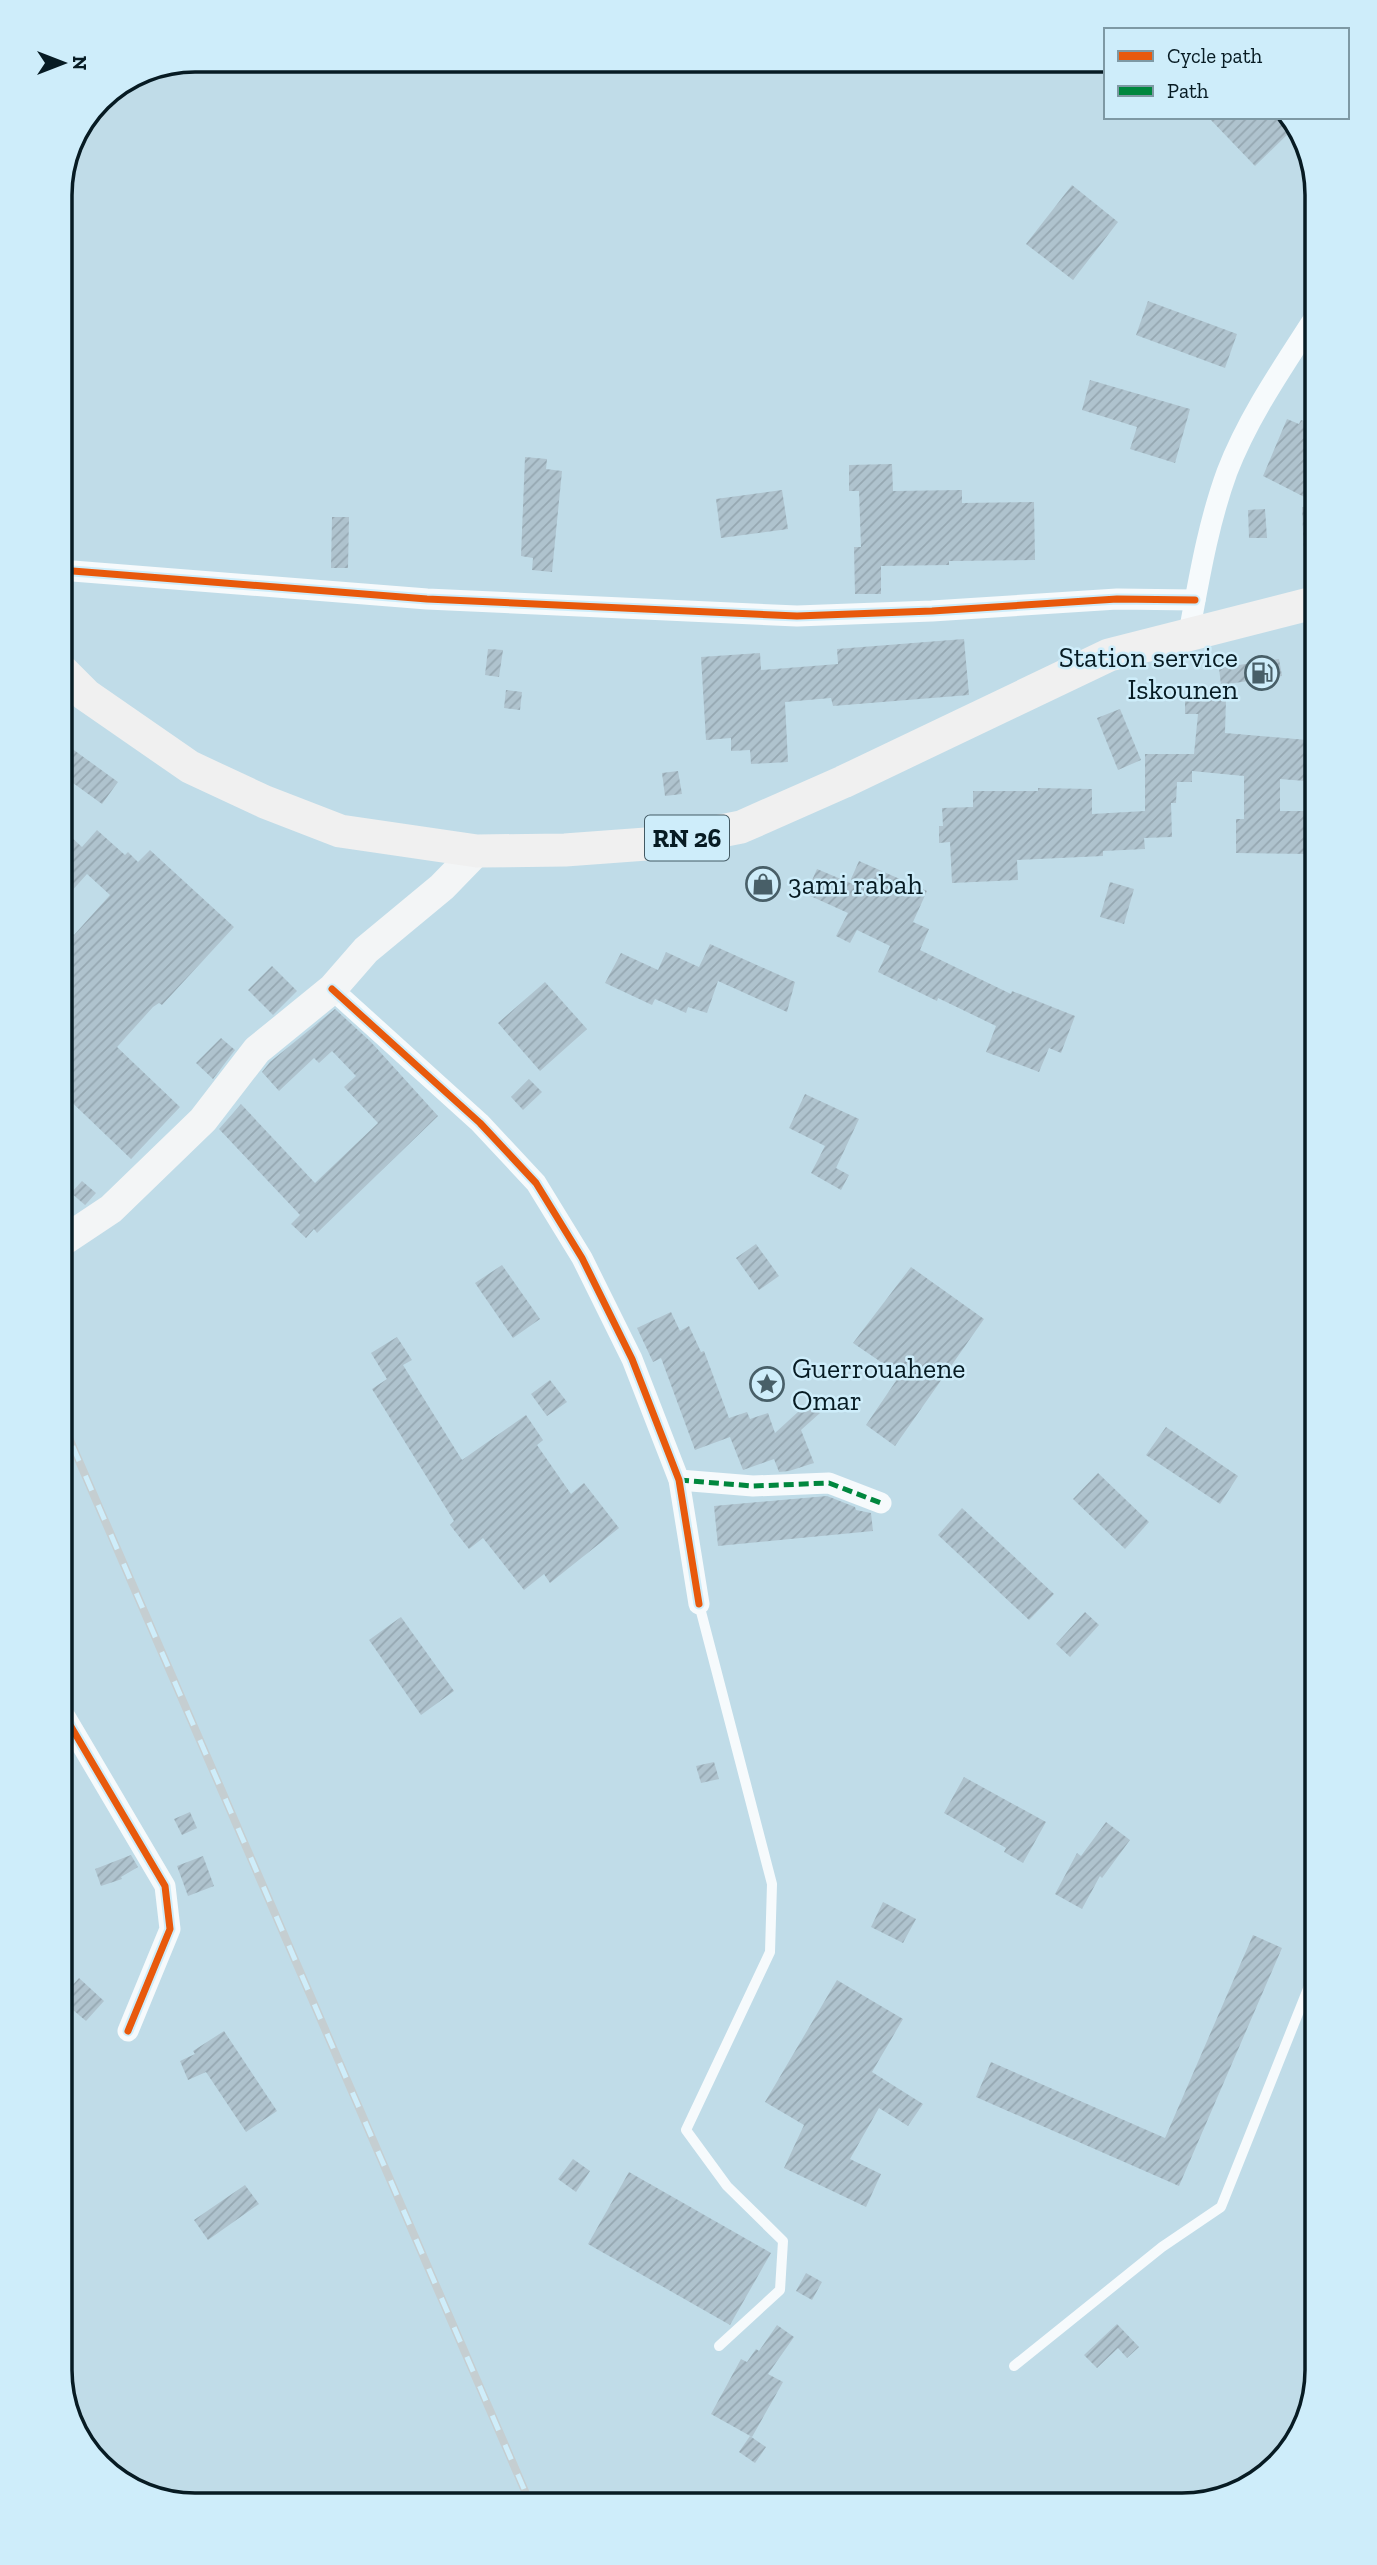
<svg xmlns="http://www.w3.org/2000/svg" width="1377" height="2565" viewBox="0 0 1377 2565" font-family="'Zilla Slab',serif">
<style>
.building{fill:url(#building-hatch)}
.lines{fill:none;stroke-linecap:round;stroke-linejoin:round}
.lane{stroke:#f6fafc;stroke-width:10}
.street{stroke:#f6fafc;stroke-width:21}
.secondary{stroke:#f3f5f6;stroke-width:30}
.primary{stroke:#f0f0f0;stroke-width:33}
.rail-casing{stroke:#c5ced1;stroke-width:8}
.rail{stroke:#ceedfa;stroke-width:5;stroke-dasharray:16;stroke-linecap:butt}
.quiet{stroke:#00873e;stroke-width:5;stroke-dasharray:10 5;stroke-linecap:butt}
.cycleway-casing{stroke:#ceedfa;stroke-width:11}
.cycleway{stroke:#e8590c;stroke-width:7}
.labels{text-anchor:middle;stroke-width:5;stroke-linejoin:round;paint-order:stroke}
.shield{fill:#ceedfa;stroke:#435a64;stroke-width:2}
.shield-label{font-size:26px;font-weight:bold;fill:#071b23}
.poi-label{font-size:28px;fill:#071b23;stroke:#ceedfa;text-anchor:start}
.rim{fill:none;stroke:#071b23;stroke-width:3.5}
</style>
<defs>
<pattern id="building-hatch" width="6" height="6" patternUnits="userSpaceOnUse" patternTransform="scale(1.75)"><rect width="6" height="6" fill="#afc3ce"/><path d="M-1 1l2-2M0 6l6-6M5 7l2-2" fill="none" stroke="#95a7b1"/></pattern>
</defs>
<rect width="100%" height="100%" fill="#c0dce8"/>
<g class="building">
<polygon points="1208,117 1278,117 1291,131 1255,166"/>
<polygon points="1072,185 1118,222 1073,280 1026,244"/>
<polygon points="1148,301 1237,334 1225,368 1136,335"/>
<polygon points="1090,380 1190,409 1175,463 1130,449 1137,427 1082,410"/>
<polygon points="1287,419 1299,424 1301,420 1318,426 1318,504 1263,476"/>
<polygon points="525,457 547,459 546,469 562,471 552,572 532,570 533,558 521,556"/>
<polygon points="892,464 893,491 962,490 962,503 1034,502 1035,560 949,561 949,565 881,566 881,594 855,594 854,547 861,547 859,491 849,491 849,465"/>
<polygon points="782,490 788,529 721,538 716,499"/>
<polygon points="1302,507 1318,507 1318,558 1304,558"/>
<polygon points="1265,509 1267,538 1249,538 1248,510"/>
<polygon points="332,517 349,517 348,568 331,568"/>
<polygon points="964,639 969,695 833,706 831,698 785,702 788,762 751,764 750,750 731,751 731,738 706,740 701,657 760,653 761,670 838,664 837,649"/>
<polygon points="488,649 503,650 499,677 485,675"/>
<polygon points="1279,659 1282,676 1221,685 1219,668"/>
<polygon points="506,690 522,692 520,710 504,708"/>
<polygon points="1185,698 1226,699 1225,733 1318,741 1318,782 1280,779 1280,811 1313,811 1312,854 1236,853 1236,819 1244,819 1244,776 1192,771 1192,782 1177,782 1176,803 1171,803 1172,837 1144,838 1145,849 1103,851 1103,856 1017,860 1018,880 952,883 950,842 939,843 939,826 943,826 942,808 973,807 973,791 1038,791 1038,788 1092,789 1092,814 1145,811 1145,754 1194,754 1198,714 1185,714"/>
<polygon points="1120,709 1141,760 1118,770 1097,718"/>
<polygon points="60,740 118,782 102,804 73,783 60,807"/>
<polygon points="678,771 682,794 665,796 662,773"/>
<polygon points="60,827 82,847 97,830 125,855 128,852 138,862 150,850 234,927 162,1005 159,1003 153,1007 117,1047 180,1107 131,1159 60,1091 60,928 69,937 72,933 74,935 110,895 87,874 69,894 60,886"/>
<polygon points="859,861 927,891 913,922 929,929 920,950 1011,994 1012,991 1075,1016 1061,1053 1049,1048 1039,1072 986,1052 996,1026 938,998 937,1001 878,972 890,946 857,930 850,943 836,936 848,913 806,894 817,869 855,885 851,879"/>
<polygon points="1110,882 1134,889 1124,924 1100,917"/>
<polygon points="710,944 795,982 787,1012 718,981 707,1013 688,1007 686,1013 655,999 652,1005 605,983 621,953 658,970 666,952 699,967"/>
<polygon points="272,966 297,991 273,1015 248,990"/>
<polygon points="545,982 587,1029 540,1071 498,1023"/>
<polygon points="335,1009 371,1042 438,1116 317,1233 314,1229 306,1238 291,1224 300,1215 219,1129 241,1104 315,1183 378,1123 344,1087 356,1076 332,1051 319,1063 314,1058 279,1091 262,1072 270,1062"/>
<polygon points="221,1038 235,1050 213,1079 196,1063"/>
<polygon points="529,1079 542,1092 523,1110 511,1097"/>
<polygon points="805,1094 859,1119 836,1168 849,1175 841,1190 811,1173 825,1146 789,1128"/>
<polygon points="82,1181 96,1193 85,1205 71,1193"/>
<polygon points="756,1244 779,1276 759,1290 736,1258"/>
<polygon points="502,1265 540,1319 513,1338 475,1283"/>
<polygon points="911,1267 984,1319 895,1446 866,1425 900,1375 853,1343"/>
<polygon points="671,1312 680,1331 689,1326 701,1352 704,1351 729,1418 747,1412 750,1419 768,1413 775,1433 810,1401 820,1413 801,1430 814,1463 789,1471 779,1472 774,1459 743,1470 730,1437 695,1450 661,1358 653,1362 637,1328"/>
<polygon points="397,1337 412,1360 403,1365 462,1460 526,1415 543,1440 537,1445 571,1494 584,1483 619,1528 550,1583 544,1574 524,1590 483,1538 469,1549 450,1525 454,1521 372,1389 387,1379 371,1353"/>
<polygon points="550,1380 567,1402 547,1416 531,1394"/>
<polygon points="1166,1427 1238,1476 1220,1504 1146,1455"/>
<polygon points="1098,1473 1149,1522 1125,1549 1073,1499"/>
<polygon points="827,1496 855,1507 856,1510 871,1513 873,1531 718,1546 714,1506"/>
<polygon points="962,1508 1054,1594 1029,1620 938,1535"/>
<polygon points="1085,1612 1099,1625 1070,1657 1056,1644"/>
<polygon points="401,1617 454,1691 421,1715 369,1640"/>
<polygon points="714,1762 719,1779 701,1783 696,1766"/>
<polygon points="964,1777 1046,1822 1023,1863 1004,1852 1006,1848 944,1813"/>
<polygon points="190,1812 197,1828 182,1835 174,1819"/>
<polygon points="1106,1822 1130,1840 1102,1878 1100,1876 1082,1909 1055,1894 1077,1853 1081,1856"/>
<polygon points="131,1855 138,1867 121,1877 122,1879 101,1886 95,1869"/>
<polygon points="203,1856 214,1886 188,1896 177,1866"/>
<polygon points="883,1902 916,1919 903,1943 871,1927"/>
<polygon points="1253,1935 1282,1948 1179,2186 976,2097 991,2062 1165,2138"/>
<polygon points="79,1978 104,2001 86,2021 60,1999"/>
<polygon points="837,1980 903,2019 872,2072 923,2104 908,2126 879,2108 850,2159 881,2174 866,2207 784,2168 804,2125 765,2102"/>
<polygon points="224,2031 277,2111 246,2132 206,2072 188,2080 180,2061 195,2054 193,2051"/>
<polygon points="573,2159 590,2171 576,2192 558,2179"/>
<polygon points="629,2172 771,2253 730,2325 588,2244"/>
<polygon points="245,2185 259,2204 208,2240 194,2220"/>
<polygon points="806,2273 822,2282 812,2300 796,2291"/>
<polygon points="1117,2324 1139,2347 1127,2358 1118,2348 1097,2368 1084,2355"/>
<polygon points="777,2325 794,2337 768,2374 783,2382 752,2437 711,2414 741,2359 747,2362 756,2349 759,2351"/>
<polygon points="750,2436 766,2447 755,2463 739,2452"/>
</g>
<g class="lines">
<g class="lane">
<polyline points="699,1604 772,1884 770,1952 686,2130 727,2186 783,2241 780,2290 719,2346"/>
<polyline points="1014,2366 1162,2247 1221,2207 1317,1966"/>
</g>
<g class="street">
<polyline points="60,570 427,599 797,616 932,611 1117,599 1195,600"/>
<path d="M 1189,633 C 1199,579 1208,524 1227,472 C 1249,415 1285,364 1317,314"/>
<polyline points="332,989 480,1123 536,1183 582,1258 632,1359 679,1480 699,1604"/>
<polyline points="679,1480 753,1486 829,1483 881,1503"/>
<polyline points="60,1708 165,1886 170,1929 128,2031"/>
</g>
<polyline class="secondary" points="60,1243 111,1209 203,1120 257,1050 332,989 366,950 442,887 477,851"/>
<polyline class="primary" points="60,669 86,695 190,767 265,802 340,831 477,851 565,850 660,843 741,827 843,782 1109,655 1317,602"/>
<g class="rail-casing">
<polyline id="rail" points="60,1417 531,2505"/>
</g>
<use href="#rail" class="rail"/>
<polyline class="quiet" points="679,1480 753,1486 829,1483 881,1503"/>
<g class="cycleway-casing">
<g id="cycleway">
<polyline points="60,570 427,599 797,616 932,611 1117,599 1195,600"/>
<polyline points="332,989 480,1123 536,1183 582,1258 632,1359 679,1480 699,1604"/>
<polyline points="60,1708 165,1886 170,1929 128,2031"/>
</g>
</g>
<use href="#cycleway" class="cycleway"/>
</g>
<defs>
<g id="fuel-ring" transform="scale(1.75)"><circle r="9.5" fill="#ceedfa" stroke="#485f68" stroke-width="1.5"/><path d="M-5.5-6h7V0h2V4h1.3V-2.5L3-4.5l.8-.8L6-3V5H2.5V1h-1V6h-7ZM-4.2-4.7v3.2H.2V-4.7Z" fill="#485f68"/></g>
<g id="shop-ring" transform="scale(1.75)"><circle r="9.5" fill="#ceedfa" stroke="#485f68" stroke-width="1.5"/><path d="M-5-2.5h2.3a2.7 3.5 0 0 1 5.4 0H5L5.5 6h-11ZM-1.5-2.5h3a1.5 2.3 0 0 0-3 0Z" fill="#485f68"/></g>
<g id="sight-ring" transform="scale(1.75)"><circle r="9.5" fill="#ceedfa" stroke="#485f68" stroke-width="1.5"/><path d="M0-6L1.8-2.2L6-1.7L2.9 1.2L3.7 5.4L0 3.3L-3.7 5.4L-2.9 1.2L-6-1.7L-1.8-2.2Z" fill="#485f68"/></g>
</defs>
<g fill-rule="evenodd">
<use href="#fuel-ring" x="1262" y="673"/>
<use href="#shop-ring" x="763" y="884"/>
<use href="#sight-ring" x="767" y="1384"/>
</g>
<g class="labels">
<rect class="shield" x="645" y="815.5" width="84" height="45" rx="5"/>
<g class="shield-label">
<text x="687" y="847">RN 26</text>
</g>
<g class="poi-label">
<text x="1238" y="667" text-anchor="end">Station service<tspan x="1238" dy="32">Iskounen</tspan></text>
<text x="788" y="894">3ami rabah</text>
<text x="792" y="1378">Guerrouahene<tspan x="792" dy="32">Omar</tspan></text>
</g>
</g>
<path d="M0 0H1377V2565H0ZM195 72H1182A123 123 0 0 1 1305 195V2370A123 123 0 0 1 1182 2493H195A123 123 0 0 1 72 2370V195A123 123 0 0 1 195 72Z" fill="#ceedfa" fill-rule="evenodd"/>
<path class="rim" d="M195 72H1182A123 123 0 0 1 1305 195V2370A123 123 0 0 1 1182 2493H195A123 123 0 0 1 72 2370V195A123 123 0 0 1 195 72Z"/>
<rect x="1104" y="28" width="245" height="91" fill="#ceedfa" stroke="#7e99a4" stroke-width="2"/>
<rect x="1118" y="51" width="35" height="10" fill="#e8590c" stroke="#7e99a4" stroke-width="2"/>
<text x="1167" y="63" font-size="21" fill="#071b23">Cycle path</text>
<rect x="1118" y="86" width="35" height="10" fill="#00873e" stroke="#7e99a4" stroke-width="2"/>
<text x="1167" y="98" font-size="21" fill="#071b23">Path</text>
<g transform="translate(63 63) rotate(90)" stroke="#ceedfa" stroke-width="5" paint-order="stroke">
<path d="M0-5L12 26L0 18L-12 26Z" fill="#071b23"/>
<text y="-10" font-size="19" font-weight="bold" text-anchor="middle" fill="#071b23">N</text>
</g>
</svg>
